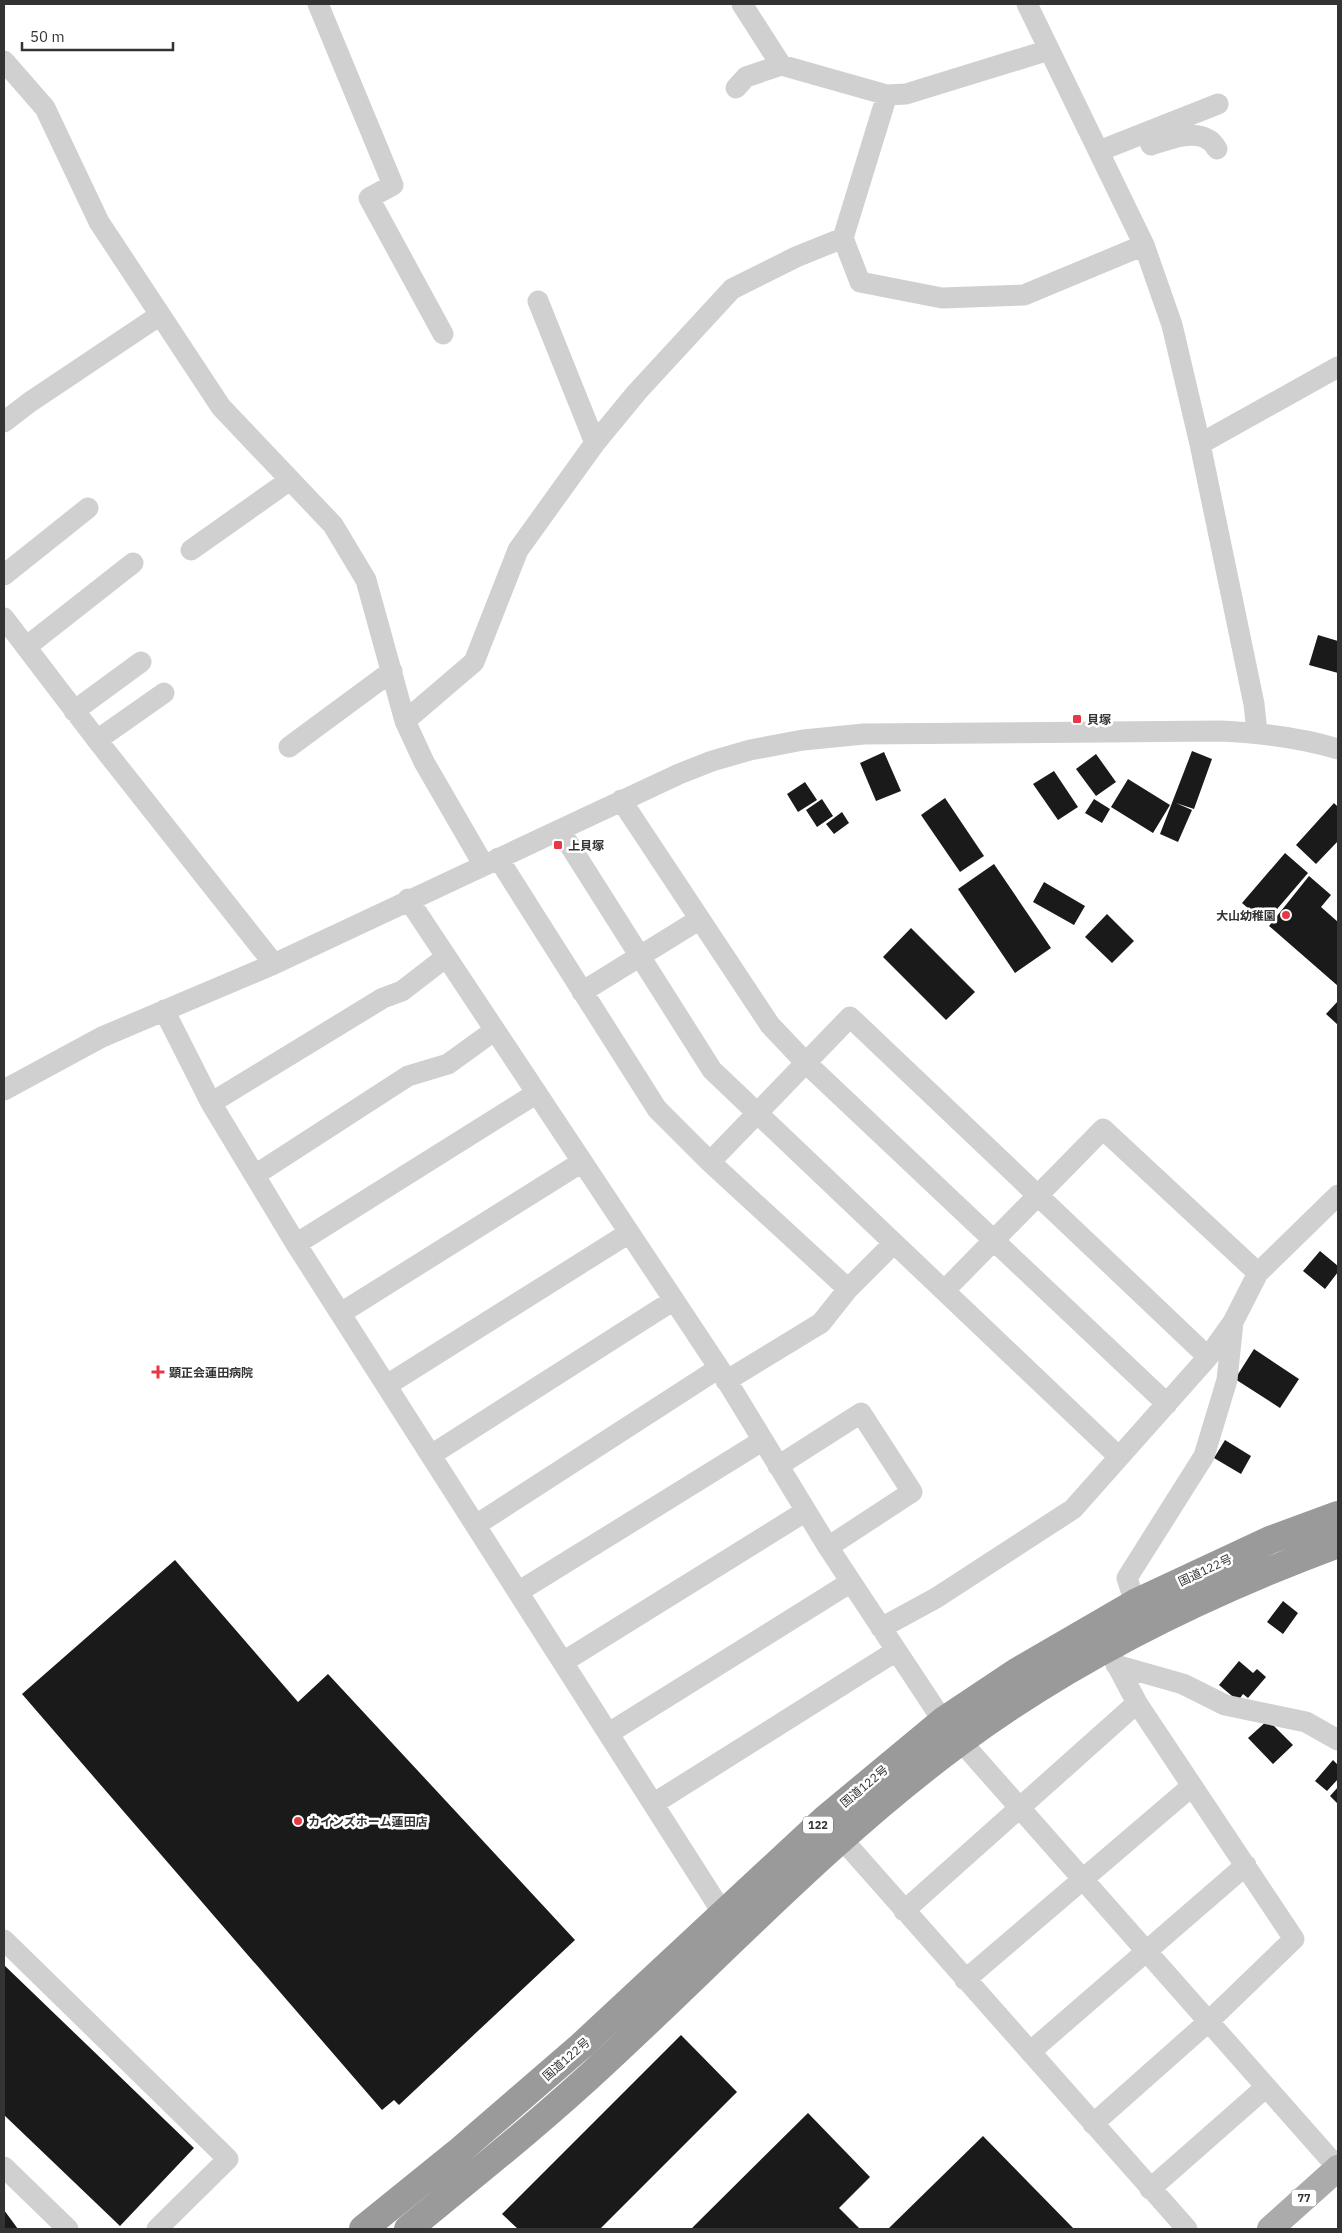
<svg xmlns="http://www.w3.org/2000/svg" width="1342" height="2233" font-family="'IBM Plex Sans','Noto Sans JP',sans-serif">
	<rect width="100%" height="100%" fill="#fff"/>
	<path fill="#1a1a1a" d="M1318,635L1338,641V673L1309,665Z
		M1192,751L1212,759L1194,809L1176,803L1192,810L1178,842L1160,834Z
		M884,752L901,791L876,801L860,763Z
		M1096,754L1116,782L1096,796L1076,769Z
		M1054,771L1078,807L1058,820L1033,784Z
		M1128,779L1170,805L1153,833L1111,807Z
		M805,782L817,800L798,812L787,794Z
		M945,798L984,856L960,872L921,815Z
		M822,799L833,816L817,827L806,810Z
		M1094,799L1110,809L1102,823L1085,813Z
		M1334,803L1338,807V841L1316,864L1296,845Z
		M842,812L849,823L834,834L826,824Z
		M1285,853L1308,873L1265,923L1242,903Z
		M994,864L1051,948L1015,973L958,889Z
		M1309,876L1331,895L1321,907L1338,922V986L1269,926Z
		M1044,882L1085,906L1074,925L1033,902Z
		M1107,914L1134,941L1112,963L1085,937Z
		M911,928L975,992L946,1020L883,957Z
		M1338,1001V1025L1326,1014Z
		M1320,1251L1338,1266V1272L1325,1289L1303,1271Z
		M1254,1349L1299,1379L1280,1408L1235,1379Z
		M1225,1440L1251,1456L1241,1474L1214,1458Z
		M175,1560L298,1702L328,1674L575,1940L399,2105L394,2100L382,2110L22,1694Z
		M1283,1601L1298,1613L1283,1634L1267,1622Z
		M1239,1661L1253,1673L1257,1669L1266,1677L1248,1698L1243,1694L1238,1701L1219,1685Z
		M1268,1720L1293,1745L1273,1764L1248,1738Z
		M1333,1760L1338,1765V1779L1327,1791L1315,1781Z
		M1338,1787V1804L1330,1796Z
		M4,1965L194,2148L120,2226L4,2115Z
		M681,2035L737,2092L600,2229H518L502,2214Z
		M808,2113L870,2177L839,2208L860,2229H691Z
		M983,2136L1074,2229H888Z
		M4,2210L18,2229H4Z"/>
	<g fill="none" stroke-linecap="round" stroke-linejoin="round">
		<path stroke="#d0d0d0" stroke-width="21" d="M318,4L393,185L369,198L443,334
			M742,4L781,65L887,95
			M1027,4L1144,245L1172,325L1200,444L1254,704L1257,732
			M4,61L45,108L99,222L221,407L333,525L366,580L405,721L424,762L483,864
			M736,88L746,77L781,65
			M1146,133L1151,145C1167,140 1193,129 1209,140C1212,141 1215,146 1217,149
			M1099,151L1218,104
			M843,238L860,282L942,298L1024,295L1144,245
			M538,301L595,443
			M4,422L30,402L160,315
			M1200,444L1338,367
			M191,550L290,480
			M4,575L88,508
			M4,618L97,740L274,964
			M26,647L133,563
			M74,711L141,662
			M405,721L474,662L518,550L595,443L637,392L732,289L796,257L843,238L887,95L906,94L1049,50
			M97,740L164,693
			M289,747L392,671
			M621,800L770,1025L806,1063L1167,1404
			M560,830L712,1070L1119,1457
			M498,858L657,1109L710,1162L848,1289
			M408,899L719,1368L828,1547L943,1721L1338,2168
			M582,992L700,919
			M164,1010L211,1103L296,1244L724,1915
			M4,1090L102,1037L274,964L679,774L712,761L750,750L803,740L864,734L1221,731C1261,733 1299,737 1338,749
			M211,1103L383,998L402,991L446,957
			M710,1162L850,1017L1208,1357
			M255,1175L408,1076L448,1064L495,1030
			M296,1244L537,1093
			M945,1290L1103,1129L1258,1273
			M341,1313L582,1162
			M726,1381L821,1323L848,1289L894,1243
			M387,1385L629,1233
			M431,1455L674,1300
			M778,1466L861,1413L912,1492L828,1547
			M476,1525L719,1368
			M518,1592L762,1441
			M1135,1603L1127,1578L1204,1456L1227,1380L1233,1322
			M881,1628L936,1598L1073,1509L1208,1357L1233,1322L1258,1273L1338,1195
			M563,1662L806,1511
			M1116,1665L1183,1684L1225,1705L1306,1722L1338,1740
			M609,1733L851,1582
			M653,1804L896,1651
			M842,1839L1187,2229
			M904,1911L1137,1703
			M4,1940L228,2159L157,2229
			M965,1980L1192,1786
			M1030,2052L1246,1865
			M1093,2124L1208,2022L1294,1939L1137,1703L1108,1648
			M4,2167L68,2229
			M1150,2189L1266,2087"/>
		<path stroke="#ababab" stroke-width="26" d="M1270,2229L1338,2168"/>
		<path stroke="#9a9a9a" stroke-width="28" d="M363,2229L457,2153L582,2045L825,1819L943,1721L1018,1671L1135,1603L1270,1540L1338,1515
			M408,2229C474,2175 542,2121 605,2062C722,1954 832,1836 961,1741C1075,1657 1206,1593 1338,1544"/>
	</g>
	<g fill="#e63946" stroke="#fff" stroke-width="2">
		<rect x="1072" y="714" width="10" height="10" rx="2.5"/>
		<rect x="553" y="840" width="10" height="10" rx="2.5"/>
		<circle cx="1286" cy="915" r="5"/>
		<path d="M155.5 1364.5h5v5h5v5h-5v5h-5v-5h-5v-5h5z"/>
		<circle cx="298" cy="1821" r="5"/>
	</g>
	<g text-anchor="middle" dominant-baseline="central" stroke-width="5" stroke-linejoin="round" paint-order="stroke">
		<g fill="#fff" stroke="#707070" stroke-width="1">
			<rect x="803" y="1816.5" width="30" height="17" rx="4"/>
			<rect x="1291.5" y="2189.5" width="25" height="17" rx="4"/>
		</g>
		<g font-size="11" font-weight="bold" fill="#333">
			<text x="818" y="1825">122</text>
			<text x="1304" y="2198">77</text>
		</g>
		<g font-size="12" font-weight="bold" fill="#333" stroke="#fff" text-anchor="start">
			<text x="1087" y="719">貝塚</text>
			<text x="568" y="845">上貝塚</text>
			<text x="1276" y="915" text-anchor="end">大山幼稚園</text>
			<text x="169" y="1372">顕正会蓮田病院</text>
			<text x="308" y="1821">カインズホーム蓮田店</text>
		</g>
		<g font-size="12" fill="#333" stroke="#fff">
			<text transform="translate(1205 1570) rotate(-25)">国道122号</text>
			<text transform="translate(864 1786) rotate(-40)">国道122号</text>
			<text transform="translate(566 2059) rotate(-41)">国道122号</text>
		</g>
	</g>
	<rect width="1342" height="2233" fill="none" stroke="#333333" stroke-width="10"/>
	<path d="M22 42v8h151v-8" fill="none" stroke="#333333" stroke-width="2.5"/>
	<text x="30" y="42" font-size="15" fill="#333333" stroke="#ffffff" stroke-width="4" paint-order="stroke">50 m</text>
</svg>
